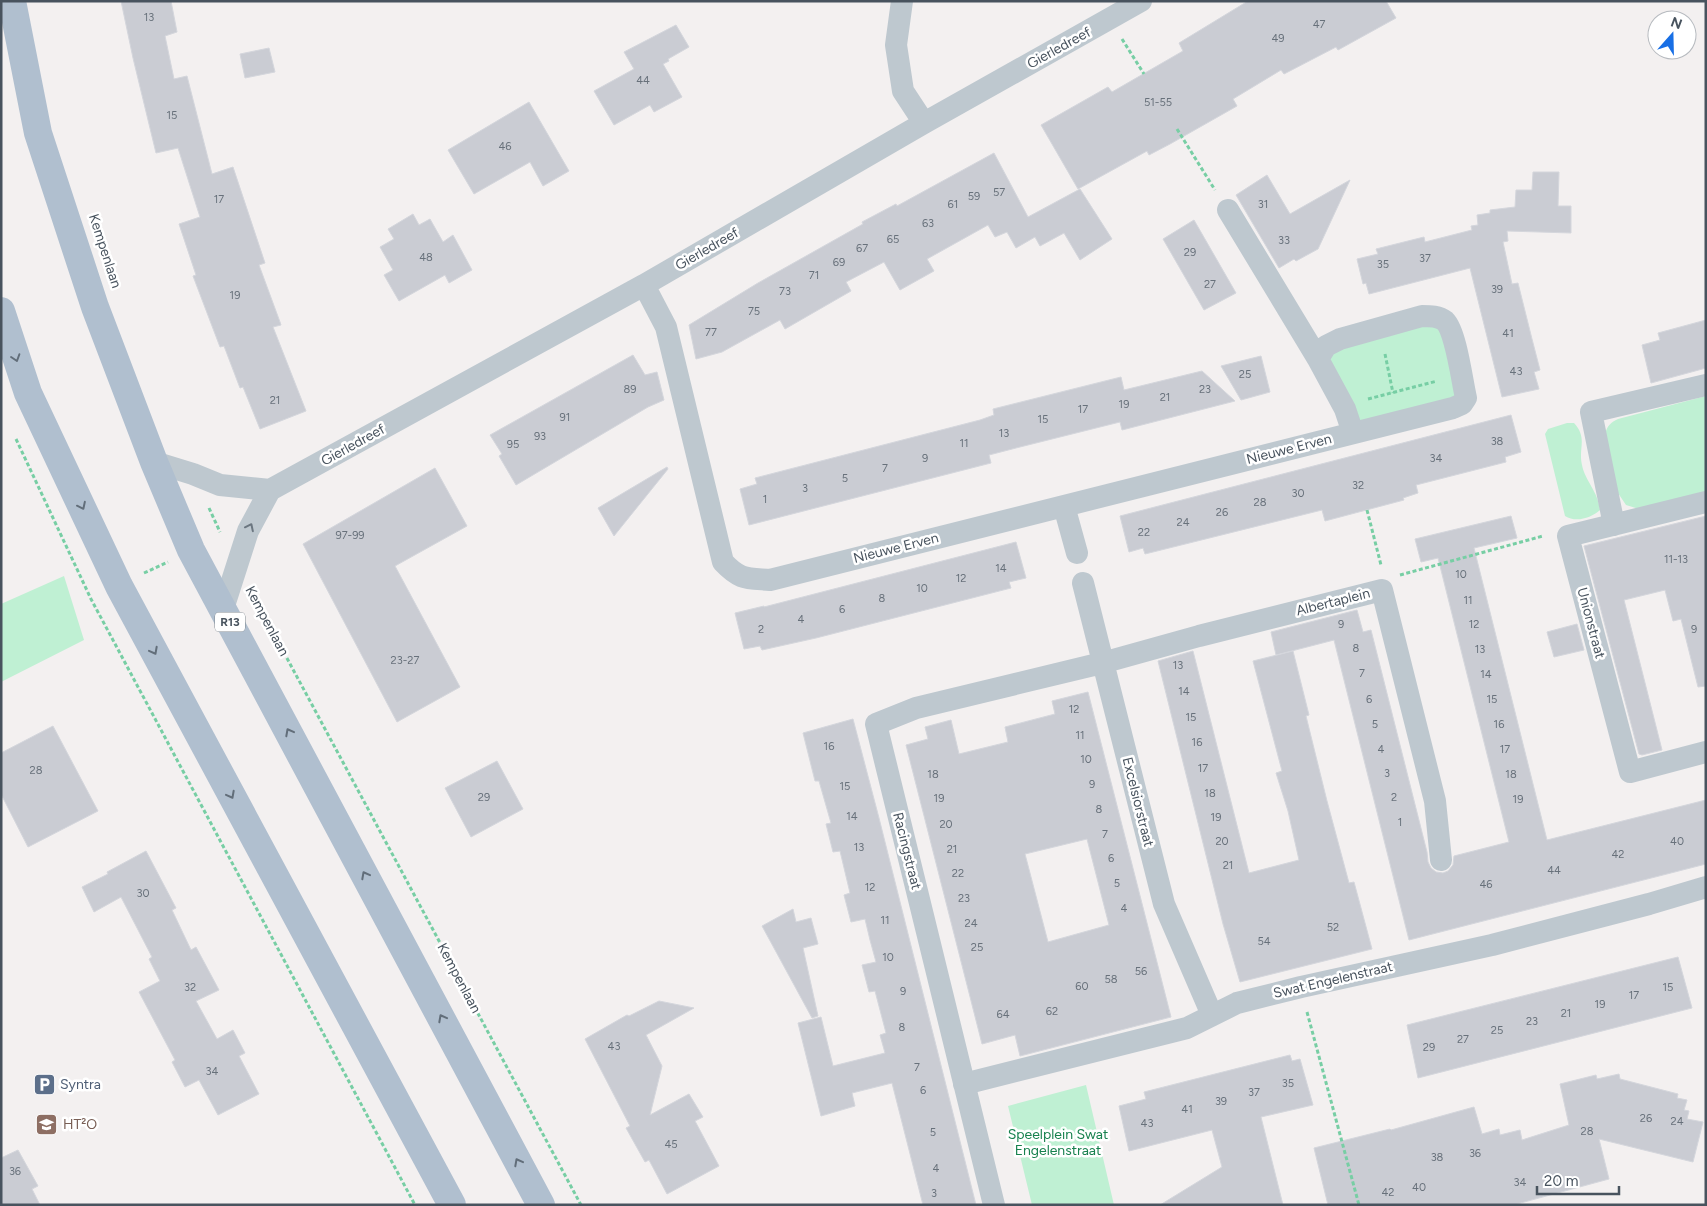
<svg xmlns="http://www.w3.org/2000/svg" width="1707" height="1206" font-family="Figtree,sans-serif">
	<rect width="100%" height="100%" fill="#f3f0f0"/>
	<path fill="#bff0d3" d="M1434,316L1466,398L1353,433L1326,346Z
		M1706,396V492L1639,509L1626,505L1618,493L1605,434C1607,426 1611,422 1618,419Z
		M1567,423H1574C1588,438 1578,448 1582,465C1585,481 1598,491 1600,510C1591,518 1576,523 1565,516L1545,434L1548,429Z
		M64,576L84,640L1,682V604Z
		M1086,1085L1114,1205H1032L1008,1106Z"/>
	<path fill="#caccd3" stroke="#d4d6dc" fill-rule="evenodd" d="M121,1H171L177,32L165,36L174,79L187,76L212,174L233,167L265,263L259,265L280,322L281,325L273,327L306,411L260,429L243,387L240,388L224,346L220,347L193,276L196,275L179,224L200,217L178,148L156,153L133,58Z
		M1248,1H1386L1396,18L1338,50L1336,47L1284,74L1281,70L1233,99L1237,106L1170,144L1149,155L1147,151L1078,189L1041,125L1108,87L1112,92L1183,51L1179,43Z
		M676,25L689,47L668,59L669,61L663,64L682,97L654,112L650,105L614,125L594,91L634,69L624,52Z
		M269,48L275,72L245,78L240,54Z
		M529,102L569,171L543,186L530,162L474,194L448,150Z
		M994,153L1028,217L1080,189L1112,239L1080,260L1064,233L1040,246L1035,237L1016,248L1007,232L995,237L988,225L927,259L934,271L900,290L884,262L846,282L851,291L785,329L780,320L722,352L696,359L689,325L758,283L863,224L862,222L896,204L897,206Z
		M1533,172H1559L1558,206H1571V233L1507,231L1508,241L1503,242L1512,284L1518,283L1532,339L1540,370L1534,372L1539,389L1502,397L1470,268L1369,294L1366,283L1363,284L1357,259L1378,254L1376,249L1424,237L1425,242L1472,230L1471,226L1478,225L1477,215L1490,213V210L1515,207L1516,190H1532Z
		M1267,175L1290,214L1350,180L1318,249L1296,261L1294,259L1279,268L1236,195Z
		M413,214L419,225L430,219L443,242L453,235L472,270L449,283L445,275L399,301L384,275L393,270L380,247L394,239L388,229Z
		M1194,220L1236,293L1204,310L1163,239Z
		M1706,320V368L1651,383L1642,345L1660,340L1658,333Z
		M633,355L645,375L657,372L664,400L648,407L516,485L499,456L502,454L490,435Z
		M1261,356L1270,392L1241,400L1221,366Z
		M1202,371L1235,401L1122,430L1120,422L1016,448L989,455L991,463L749,525L740,489L757,484L755,478L980,420L994,415L993,409L1121,377L1124,390Z
		M1511,415L1521,452L1505,457L1506,462L1416,485L1418,493L1403,498L1404,500L1325,521L1322,510L1145,554L1143,548L1129,552L1120,516Z
		M667,467L668,469L614,536L598,508Z
		M435,468L467,526L395,566L460,687L397,722L303,544Z
		M1511,516L1517,538L1474,548L1547,840L1706,800V864L1409,940L1334,640L1276,655L1271,632L1357,610L1363,632L1371,630L1427,852L1428,862L1431,868L1436,872L1443,873L1448,871L1453,865L1454,856L1509,842L1438,558L1421,562L1415,539Z
		M1706,516V686L1698,687L1681,619L1673,621L1665,590L1624,600L1662,750L1642,755L1639,754L1584,546Z
		M1016,542L1026,578L1009,582L1011,588L816,638L762,650L760,646L744,649L735,613L764,606V607Z
		M1577,624L1584,650L1554,657L1547,632Z
		M1193,651L1249,873L1299,860L1288,811L1276,773L1282,771L1253,661L1293,651L1309,715L1306,716L1327,801L1349,883L1354,882L1372,949L1240,982L1223,924L1158,661Z
		M1088,692L1171,1017L1020,1056L1015,1035L982,1044L906,745L928,739L925,727L951,720L959,754L1008,742L1005,727L1055,714L1052,701ZM1087,839L1109,925L1048,942L1025,854Z
		M853,719L879,818L976,1205H923L892,1083L852,1093L855,1106L821,1116L798,1023L821,1017L833,1066L885,1053L880,1035L886,1033L875,991L869,992L862,965L876,962L870,940L865,919L851,922L844,895L850,893L840,851L833,852L826,824L831,823L819,781H815L803,733Z
		M53,726L98,811L28,847L1,794V753Z
		M497,761L523,809L471,837L445,788Z
		M146,851L176,908L172,910L191,950L196,947L219,990L196,1001L217,1039L233,1030L245,1053L239,1056L259,1094L218,1115L199,1080L185,1087L172,1062L175,1060L139,992L160,981L149,959L152,957L121,897L94,912L82,887L108,874L107,872Z
		M793,909L796,922L811,918L818,944L803,948L818,1016L812,1018L762,926Z
		M1678,957L1692,1008L1418,1078L1407,1025Z
		M659,1001L694,1008L646,1035L662,1066L650,1115L689,1094L703,1117L695,1121L719,1166L667,1194L649,1160L645,1162L626,1128L630,1126L585,1039L627,1015L629,1016Z
		M1290,1055L1292,1061L1300,1059L1313,1105L1261,1117L1283,1205H1160L1222,1167L1212,1130L1129,1151L1119,1106L1146,1099L1144,1092Z
		M1619,1074L1620,1079L1678,1094L1677,1098L1687,1100L1684,1110L1689,1111L1687,1119L1703,1122L1693,1162L1599,1139L1609,1179L1517,1204L1328,1205L1314,1148L1390,1129L1391,1130L1474,1107L1482,1134L1499,1129L1500,1135L1520,1130L1522,1140L1569,1125L1560,1084L1596,1075L1597,1079Z
		M18,1150L38,1186L32,1189L40,1205H1V1158Z"/>
	<g fill="none" stroke-linecap="round" stroke-linejoin="round">
		<path stroke="#77cea4" stroke-width="3" stroke-dasharray="4 2.5" stroke-linecap="butt" d="M1122,39L1144,74
			M1177,129L1215,190
			M1385,354L1393,393
			M1368,399L1437,381
			M16,439L91,599L415,1205
			M209,508L220,532
			M1367,510L1381,565
			M144,573L168,562
			M1400,575L1543,536
			M253,595L581,1205
			M1307,1012L1359,1205"/>
		<path stroke="#bec8cf" stroke-width="22" d="M902,1L896,45L903,91L924,123
			M1228,210L1318,359
			M644,285L666,327L723,562C740,580 746,578 770,580L1453,408L1462,404L1466,398C1462,381 1456,332 1445,321C1439,316 1430,316 1422,316L1340,339L1326,346L1318,359L1345,409L1353,433
			M154,462L193,474L220,485L270,490
			M1706,502L1568,536L1630,772L1706,752
			M1064,506L1077,553
			M1614,525L1591,412L1706,385
			M1083,583L1164,904L1212,1015
			M223,609L248,531L270,490L644,285L924,123L1141,1
			M964,1084L1187,1028L1237,1003L1301,987L1492,945L1649,904L1706,887
			M994,1205L876,724L916,708L1102,663L1199,636L1382,590L1435,801L1441,860"/>
		<path stroke="#b0bfcf" stroke-width="28" d="M12,1L38,133L95,307L154,462L191,550L541,1205
			M1,311L28,393L119,586L452,1205"/>
	</g>
	<defs><path id="oneway-chevron" d="M-2-3.5L2.5 0L-2 3.5" fill="none" stroke-width="1.6" stroke-linecap="round" stroke-linejoin="round" transform="scale(1.25)"/></defs>
	<g stroke="#626e7a">
		<use href="#oneway-chevron" transform="translate(16 358) rotate(72)"/>
		<use href="#oneway-chevron" transform="translate(82 506) rotate(64)"/>
		<use href="#oneway-chevron" transform="translate(154 651) rotate(62)"/>
		<use href="#oneway-chevron" transform="translate(289 732) rotate(-118)"/>
		<use href="#oneway-chevron" transform="translate(231 795) rotate(62)"/>
		<use href="#oneway-chevron" transform="translate(365 875) rotate(-118)"/>
		<use href="#oneway-chevron" transform="translate(442 1018) rotate(-118)"/>
		<use href="#oneway-chevron" transform="translate(518 1162) rotate(-118)"/>
	</g>
	<use stroke="#6b7680" href="#oneway-chevron" transform="translate(250 527) rotate(-64)"/>
	<defs>
		<symbol id="parking-square" viewBox="-11 -11 22 22"><rect x="-9" y="-9" width="18" height="18" rx="4" fill="#5c6f8a" stroke="#fff"/><path d="M-3.5-5.5H1a3.5 3.5 0 0 1 0 7H-1V5.5H-3.5ZM-1-3.4V-.6H.8a1.4 1.4 0 0 0 0-2.8Z" fill="#fff"/></symbol>
		<symbol id="school-square" viewBox="-11 -11 22 22"><rect x="-9" y="-9" width="18" height="18" rx="4" fill="#8d6e63" stroke="#fff"/><path d="M0-5L7-2L0 1L-7-2ZM-4 1L0 2.5L4 1V4Q0 6-4 4Z" fill="#fff"/></symbol>
	</defs>
	<g fill-rule="evenodd">
		<use href="#parking-square" x="32" y="1072" width="25" height="25"/>
		<use href="#school-square" x="34" y="1112" width="25" height="25"/>
	</g>
	<g text-anchor="middle" dominant-baseline="central" stroke-width="5" stroke-linejoin="round" paint-order="stroke">
		<g font-size="11" fill="#68717b">
			<text x="149" y="17">13</text>
			<text x="1319" y="24">47</text>
			<text x="1278" y="38">49</text>
			<text x="643" y="80">44</text>
			<text x="1158" y="102">51-55</text>
			<text x="172" y="115">15</text>
			<text x="505" y="146">46</text>
			<text x="999" y="192">57</text>
			<text x="974" y="196">59</text>
			<text x="219" y="199">17</text>
			<text x="953" y="204">61</text>
			<text x="1263" y="204">31</text>
			<text x="928" y="223">63</text>
			<text x="893" y="239">65</text>
			<text x="1284" y="240">33</text>
			<text x="862" y="248">67</text>
			<text x="1190" y="252">29</text>
			<text x="426" y="257">48</text>
			<text x="1425" y="258">37</text>
			<text x="839" y="262">69</text>
			<text x="1383" y="264">35</text>
			<text x="814" y="275">71</text>
			<text x="1210" y="284">27</text>
			<text x="1497" y="289">39</text>
			<text x="785" y="291">73</text>
			<text x="235" y="295">19</text>
			<text x="754" y="311">75</text>
			<text x="711" y="332">77</text>
			<text x="1508" y="333">41</text>
			<text x="1516" y="371">43</text>
			<text x="1245" y="374">25</text>
			<text x="630" y="389">89</text>
			<text x="1205" y="389">23</text>
			<text x="1165" y="397">21</text>
			<text x="275" y="400">21</text>
			<text x="1124" y="404">19</text>
			<text x="1083" y="409">17</text>
			<text x="565" y="417">91</text>
			<text x="1043" y="419">15</text>
			<text x="1004" y="433">13</text>
			<text x="540" y="436">93</text>
			<text x="1497" y="441">38</text>
			<text x="964" y="443">11</text>
			<text x="513" y="444">95</text>
			<text x="925" y="458">9</text>
			<text x="1436" y="458">34</text>
			<text x="885" y="468">7</text>
			<text x="845" y="478">5</text>
			<text x="1358" y="485">32</text>
			<text x="805" y="488">3</text>
			<text x="1298" y="493">30</text>
			<text x="765" y="499">1</text>
			<text x="1260" y="502">28</text>
			<text x="1222" y="512">26</text>
			<text x="1183" y="522">24</text>
			<text x="1144" y="532">22</text>
			<text x="350" y="535">97-99</text>
			<text x="1676" y="559">11-13</text>
			<text x="1001" y="568">14</text>
			<text x="1461" y="574">10</text>
			<text x="961" y="578">12</text>
			<text x="922" y="588">10</text>
			<text x="882" y="598">8</text>
			<text x="1468" y="600">11</text>
			<text x="842" y="609">6</text>
			<text x="801" y="619">4</text>
			<text x="1341" y="624">9</text>
			<text x="1474" y="624">12</text>
			<text x="761" y="629">2</text>
			<text x="1694" y="629">9</text>
			<text x="1356" y="648">8</text>
			<text x="1480" y="649">13</text>
			<text x="405" y="660">23-27</text>
			<text x="1178" y="665">13</text>
			<text x="1362" y="673">7</text>
			<text x="1486" y="674">14</text>
			<text x="1184" y="691">14</text>
			<text x="1369" y="699">6</text>
			<text x="1492" y="699">15</text>
			<text x="1074" y="709">12</text>
			<text x="1191" y="717">15</text>
			<text x="1375" y="724">5</text>
			<text x="1499" y="724">16</text>
			<text x="1080" y="735">11</text>
			<text x="1197" y="742">16</text>
			<text x="829" y="746">16</text>
			<text x="1381" y="749">4</text>
			<text x="1505" y="749">17</text>
			<text x="1086" y="759">10</text>
			<text x="1203" y="768">17</text>
			<text x="36" y="770">28</text>
			<text x="1387" y="773">3</text>
			<text x="933" y="774">18</text>
			<text x="1511" y="774">18</text>
			<text x="1092" y="784">9</text>
			<text x="845" y="786">15</text>
			<text x="1210" y="793">18</text>
			<text x="484" y="797">29</text>
			<text x="1394" y="797">2</text>
			<text x="939" y="798">19</text>
			<text x="1518" y="799">19</text>
			<text x="1099" y="809">8</text>
			<text x="852" y="816">14</text>
			<text x="1216" y="817">19</text>
			<text x="1400" y="822">1</text>
			<text x="946" y="824">20</text>
			<text x="1105" y="834">7</text>
			<text x="1222" y="841">20</text>
			<text x="1677" y="841">40</text>
			<text x="859" y="847">13</text>
			<text x="952" y="849">21</text>
			<text x="1618" y="854">42</text>
			<text x="1111" y="858">6</text>
			<text x="1228" y="865">21</text>
			<text x="1554" y="870">44</text>
			<text x="958" y="873">22</text>
			<text x="1117" y="883">5</text>
			<text x="1486" y="884">46</text>
			<text x="870" y="887">12</text>
			<text x="143" y="893">30</text>
			<text x="964" y="898">23</text>
			<text x="1124" y="908">4</text>
			<text x="885" y="920">11</text>
			<text x="971" y="923">24</text>
			<text x="1333" y="927">52</text>
			<text x="1264" y="941">54</text>
			<text x="977" y="947">25</text>
			<text x="888" y="957">10</text>
			<text x="1141" y="971">56</text>
			<text x="1111" y="979">58</text>
			<text x="1082" y="986">60</text>
			<text x="190" y="987">32</text>
			<text x="1668" y="987">15</text>
			<text x="903" y="991">9</text>
			<text x="1634" y="995">17</text>
			<text x="1600" y="1004">19</text>
			<text x="1052" y="1011">62</text>
			<text x="1566" y="1013">21</text>
			<text x="1003" y="1014">64</text>
			<text x="1532" y="1021">23</text>
			<text x="902" y="1027">8</text>
			<text x="1497" y="1030">25</text>
			<text x="1463" y="1039">27</text>
			<text x="614" y="1046">43</text>
			<text x="1429" y="1047">29</text>
			<text x="917" y="1067">7</text>
			<text x="212" y="1071">34</text>
			<text x="1288" y="1083">35</text>
			<text x="923" y="1090">6</text>
			<text x="1254" y="1092">37</text>
			<text x="1221" y="1101">39</text>
			<text x="1187" y="1109">41</text>
			<text x="1646" y="1118">26</text>
			<text x="1677" y="1121">24</text>
			<text x="1147" y="1123">43</text>
			<text x="1587" y="1131">28</text>
			<text x="933" y="1132">5</text>
			<text x="671" y="1144">45</text>
			<text x="1475" y="1153">36</text>
			<text x="1437" y="1157">38</text>
			<text x="936" y="1168">4</text>
			<text x="15" y="1171">36</text>
			<text x="1520" y="1182">34</text>
			<text x="1419" y="1187">40</text>
			<text x="1388" y="1192">42</text>
			<text x="934" y="1193">3</text>
		</g>
		<rect fill="#fff" stroke="#7f878e" stroke-width="1" x="215" y="612.5" width="30" height="19" rx="4"/>
		<g font-size="12" font-weight="bold" fill="#48535e">
			<text x="230" y="622">R13</text>
		</g>
		<g font-size="14" fill="#48535e" stroke="#fff">
			<text transform="translate(1059 48) rotate(-29)">Gierledreef</text>
			<text transform="translate(707 249) rotate(-30)">Gierledreef</text>
			<text transform="translate(105 251) rotate(72)">Kempenlaan</text>
			<text transform="translate(353 445) rotate(-29)">Gierledreef</text>
			<text transform="translate(1289 449) rotate(-14)">Nieuwe Erven</text>
			<text transform="translate(896 548) rotate(-14)">Nieuwe Erven</text>
			<text transform="translate(1333 602) rotate(-14)">Albertaplein</text>
			<text transform="translate(267 621) rotate(62)">Kempenlaan</text>
			<text transform="translate(1591 623) rotate(75)">Unionstraat</text>
			<text transform="translate(1138 802) rotate(76)">Excelsiorstraat</text>
			<text transform="translate(907 851) rotate(76)">Racingstraat</text>
			<text transform="translate(459 978) rotate(62)">Kempenlaan</text>
			<text transform="translate(1333 980) rotate(-13)">Swat Engelenstraat</text>
		</g>
		<g font-size="14" fill="#4e5e75" stroke="#fff" text-anchor="start">
			<text x="60" y="1084">Syntra</text>
		</g>
		<g font-size="14" fill="#785e54" stroke="#fff" text-anchor="start">
			<text x="63" y="1124">HT²O</text>
		</g>
		<g font-size="14" fill="#17814e" stroke="#fff">
			<text x="1058" y="1134">Speelplein Swat<tspan x="1058" dy="16">Engelenstraat</tspan></text>
		</g>
	</g>
	<rect width="1707" height="1206" fill="none" stroke="#48535e" stroke-width="5"/>
	<g transform="translate(1672 35) rotate(20)"><circle r="24" fill="#ffffff" stroke="#b6babf"/>
	<path d="M0-4L9 19L0 12L-9 19Z" fill="#186fe5"/>
	<text y="-8" font-size="14" font-weight="bold" text-anchor="middle" fill="#48535e">N</text>
	</g>
	<path d="M1537 1186v8h82v-8" fill="none" stroke="#48535e" stroke-width="2.5"/>
	<text x="1544" y="1186" font-size="15" fill="#48535e" stroke="#ffffff" stroke-width="4" paint-order="stroke">20 m</text>
</svg>
